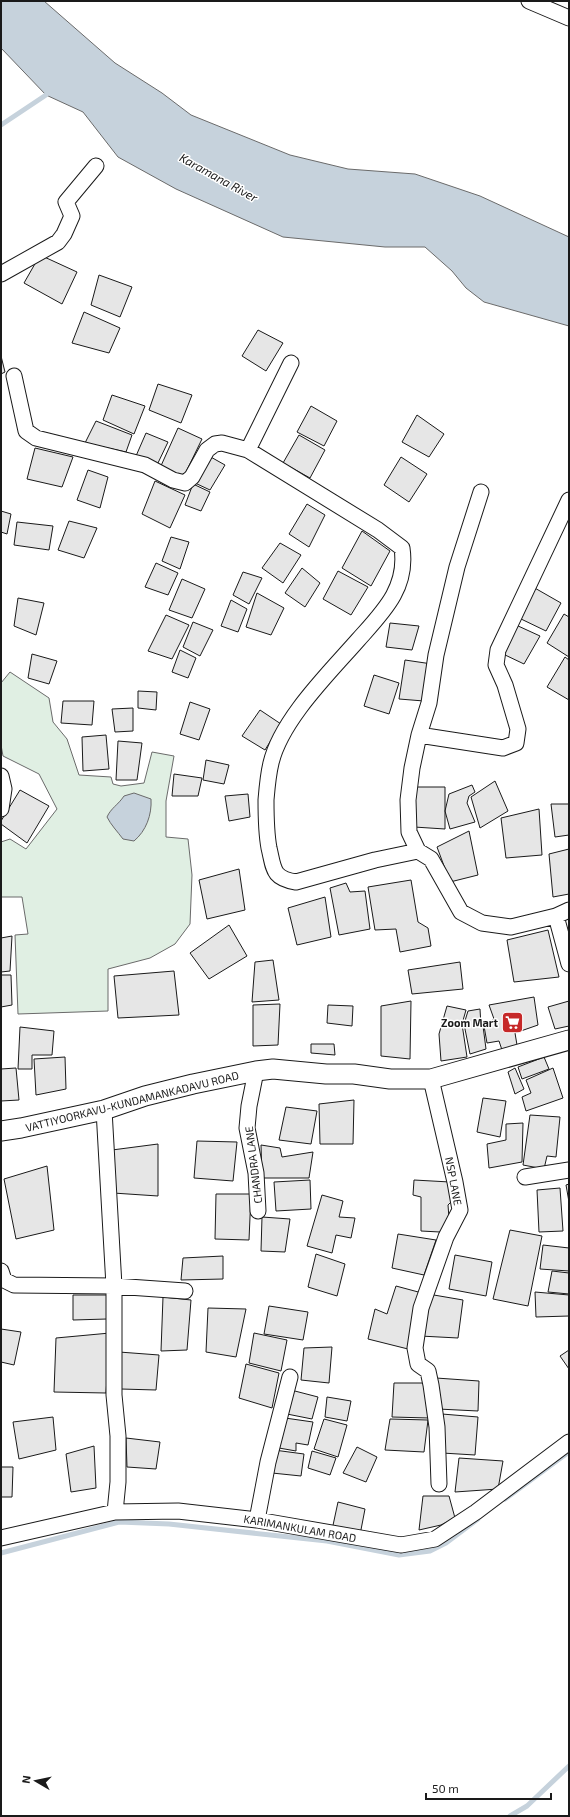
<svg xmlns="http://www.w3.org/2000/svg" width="570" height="1817" font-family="'Exo 2',sans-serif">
	<rect width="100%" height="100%" fill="#fff"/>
	<path fill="#e0efe3" stroke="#6a6a6a" d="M10,672L49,698L53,722L67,739L79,775L111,777L113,784L121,786L144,783L152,752L174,756L166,801V837L188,839L192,875L190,924L175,944L150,958L108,969V1011L18,1014L15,935L28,934L22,897H1V842L10,839L26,849L57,809L39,774L3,756L1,745V683Z"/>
	<path fill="#c6d2dc" stroke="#6a6a6a" d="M1,1H44L115,63L162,93L191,115L290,155L348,169L415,174L480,196L569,237V326L484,302L466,288L452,271L425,247H385L283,237L176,189L118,157L83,112L46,95L1,48Z
		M134,793L151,799C152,815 146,831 134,841L123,839C117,831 111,825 107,817C111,808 118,805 124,796Z"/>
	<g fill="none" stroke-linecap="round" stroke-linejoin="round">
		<path stroke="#c6d2dc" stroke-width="5" d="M1,125L46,95
			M505,1499L569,1452
			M1,1553L119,1522L169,1524L327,1541L399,1555L430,1551L446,1543L478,1519
			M510,1816L527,1806L569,1766"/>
	</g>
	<path fill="#e6e6e6" stroke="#1a1a1a" d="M40,255L77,272L62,304L24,283Z
		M99,275L132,287L120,317L91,305Z
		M84,312L120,328L109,353L72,343Z
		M258,330L283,343L266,371L242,356Z
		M1,356L5,372L1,374Z
		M158,384L192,395L181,423L149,410Z
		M112,395L145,406L134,434L103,420Z
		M311,406L337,421L324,446L297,432Z
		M417,415L444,434L429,457L402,442Z
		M96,421L132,435L126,452L85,443Z
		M178,428L202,439L183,478L160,468Z
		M146,433L168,442L157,465L136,456Z
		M299,435L325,450L310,478L283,463Z
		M35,448L73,457L62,487L27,479Z
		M209,456L225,465L210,490L195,483Z
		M401,457L427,474L409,502L384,485Z
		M88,470L108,477L100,508L77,500Z
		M155,481L185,495L170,528L142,514Z
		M193,484L210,492L201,511L185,505Z
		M307,504L325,515L309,547L289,534Z
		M1,511L11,514L7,534L1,532Z
		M69,521L97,528L84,558L58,550Z
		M17,522L53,526L49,550L14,545Z
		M362,531L390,551L371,586L342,568Z
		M171,537L189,542L180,569L162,561Z
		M280,543L301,555L283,583L262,568Z
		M156,563L178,573L168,595L145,587Z
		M302,568L320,583L305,607L285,593Z
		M338,571L368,587L351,615L323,599Z
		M243,572L262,578L249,604L233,595Z
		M182,579L205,589L192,618L169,610Z
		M533,587L561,603L546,631L519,618Z
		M257,593L284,608L271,635L246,627Z
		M18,598L44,603L36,635L14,626Z
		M231,600L247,609L238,632L221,626Z
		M564,614L569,617V657L547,643Z
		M166,615L189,625L172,659L148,651Z
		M193,622L213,630L200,656L183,647Z
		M390,623L419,626L412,650L386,647Z
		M516,625L540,636L524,664L503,654Z
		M180,650L196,658L188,678L172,672Z
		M32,654L57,661L49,684L28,678Z
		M565,657L569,660V700L547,687Z
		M405,660L432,664L424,701L399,699Z
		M374,675L399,683L389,714L364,706Z
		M138,691L157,692L156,710L138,708Z
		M63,701H94L92,725L61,723Z
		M190,702L210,709L199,740L180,734Z
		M133,708V731L115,732L112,709Z
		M260,710L281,724L265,750L242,736Z
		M106,735L109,769L83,771L82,737Z
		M118,741L142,743L137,780H116Z
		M206,760L229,765L224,784L203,780Z
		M174,774L202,778L198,796H172Z
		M495,781L508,811L480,828L471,797Z
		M472,785L475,792L469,796L467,803L475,822L450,829L445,811L449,794Z
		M416,787H445V829L414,827Z
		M20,790L49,806L27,843L1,824V821Z
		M248,794L250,817L229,821L225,796Z
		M551,804H569V835L555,837Z
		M539,809L542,855L506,858L501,818Z
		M469,831L478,875L450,882L437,847Z
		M569,849V894L553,897L549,854Z
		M239,869L245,910L207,919L199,880Z
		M411,880L418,922L428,928L431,946L400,952L396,929L375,930L368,887Z
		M346,883L350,892L365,891L370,929L339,935L330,888Z
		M325,897L331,937L297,945L288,908Z
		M229,925L247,956L209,979L190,953Z
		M548,930L559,977L514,982L507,940Z
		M12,936L10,971L1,972V938Z
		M273,960L279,1000L252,1002L255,962Z
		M460,962L463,989L412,994L408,970Z
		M174,971L179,1015L118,1018L114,976Z
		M1,975H11L12,1005L1,1007Z
		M534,997L538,1025L515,1033L517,1045L502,1050L499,1041L487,1043L484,1026L494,1019L489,1005Z
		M411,1001L410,1059L381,1056V1006Z
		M569,1001V1026L555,1029L548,1007Z
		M280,1004L278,1045L253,1046V1005Z
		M328,1005L353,1006L352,1026L327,1023Z
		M447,1006L466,1010L462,1024L467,1057L441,1061L439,1034Z
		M480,1009L481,1026H483L486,1049L470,1054L464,1024L468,1011Z
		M20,1027L54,1031L52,1055H32V1069H18Z
		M311,1044H334L335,1055L311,1053Z
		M65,1057L66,1089L36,1095L34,1059Z
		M544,1057L549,1069L522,1079L518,1067Z
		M16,1068L19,1100L1,1101V1069Z
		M515,1068L524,1089L515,1094L508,1072Z
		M553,1068L563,1098L526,1111L522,1097L531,1093L526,1080Z
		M483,1098L506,1101L500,1137L477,1132Z
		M354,1100L353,1144H320L319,1104Z
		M286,1107L317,1111L311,1144L279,1140Z
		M530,1115L560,1117L556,1157L547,1156L544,1169L523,1165Z
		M523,1123L522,1162L489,1168L487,1144L506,1140V1124Z
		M197,1141L237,1142L233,1181L194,1178Z
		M158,1144V1196L113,1193L112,1150Z
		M261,1145L280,1148L282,1157L313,1152L309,1178H262Z
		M47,1166L54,1230L16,1239L4,1179Z
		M310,1180L311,1209L276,1211L274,1182Z
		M414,1180L450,1182L453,1200L448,1205L449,1218L440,1232L421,1231V1197L413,1195Z
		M569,1184V1202L566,1185Z
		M560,1188L563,1231L539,1232L537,1190Z
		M216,1194H251L249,1240L215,1239Z
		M322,1195L343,1201L339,1217L355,1218L351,1238L336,1235L332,1253L307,1246Z
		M262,1217L290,1219L285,1252L261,1251Z
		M510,1230L542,1236L528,1306L493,1299Z
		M398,1234L436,1240L424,1275L392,1268Z
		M543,1245L569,1248V1271L540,1269Z
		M316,1254L345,1264L337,1296L308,1287Z
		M455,1255L492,1262L486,1296L449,1289Z
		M223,1256V1279L181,1280L183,1258Z
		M552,1271L569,1273V1294L548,1292Z
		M396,1286L422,1293L408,1349L368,1339L375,1309L387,1314Z
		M535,1292L569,1295V1316L536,1317Z
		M428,1294L463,1300L458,1338L420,1336Z
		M73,1295H108L107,1319L73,1320Z
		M163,1297L191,1300L187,1350L161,1351Z
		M269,1306L308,1312L303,1340L264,1334Z
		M208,1308L246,1309L236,1357L206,1352Z
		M1,1329L21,1332L14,1365L1,1362Z
		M110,1333L106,1393L54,1392L56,1338Z
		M254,1333L287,1340L281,1371L249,1363Z
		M332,1347L329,1383L301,1380L304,1348Z
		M569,1350V1369L560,1356Z
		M119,1352L159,1355L156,1390L121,1389Z
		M246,1364L279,1373L272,1408L239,1398Z
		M436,1378L479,1381L478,1411L438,1409Z
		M394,1383H428L429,1418L392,1417Z
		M291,1390L318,1397L312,1419L287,1414Z
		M327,1397L351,1401L347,1421L325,1417Z
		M442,1414L478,1417L475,1455L442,1453Z
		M53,1417L56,1450L19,1459L13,1422Z
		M285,1418L313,1422L308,1445L296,1443V1451L279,1448Z
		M324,1419L347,1425L338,1457L314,1449Z
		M390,1419L428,1420L424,1452L385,1450Z
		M126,1438L160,1442L156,1469L127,1467Z
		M94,1446L96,1488L71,1492L66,1454Z
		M357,1447L377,1457L366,1482L343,1473Z
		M274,1450L304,1454L301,1476L272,1473Z
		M312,1451L336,1458L330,1475L308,1468Z
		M459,1458L503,1461L498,1489L455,1492Z
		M1,1467H13L12,1497H1Z
		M423,1496H449L455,1518L441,1525L419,1530Z
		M338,1502L365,1509L360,1535L332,1530Z"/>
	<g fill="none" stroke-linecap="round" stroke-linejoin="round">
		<defs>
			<path id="minor" d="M529,1L569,18
				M1,274L58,242L64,234L72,216L66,202L96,166
				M14,376L26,431L36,438L145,465L173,480L185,483L192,477L207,450L215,444L222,443L248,450L378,530L402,548C408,588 383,612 358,640C329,673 281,720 271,763C268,775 267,788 266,800C266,816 266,832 269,848C274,869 272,878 296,882L375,860L418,851
				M248,450L291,363
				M419,735L503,748L516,743L518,729L505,685L496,665L498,650L569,500
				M1,776L4,789L1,809
				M418,851L409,832L408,800L412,768L419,735L429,703L436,655L457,567L481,492
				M418,851L431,859L461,912L482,923L511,927L556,916L569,964
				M556,916L569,910
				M256,1071L249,1106L247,1128L256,1173L258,1211
				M431,1079L455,1182L460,1210L446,1237L421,1308L415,1348L418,1364L428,1371L431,1385L437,1427L439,1484
				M104,1110L114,1286V1395L118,1436V1482L115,1512
				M525,1177L569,1170
				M1,1271L4,1280L14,1285L114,1286L185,1291
				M257,1520L268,1462L290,1377
				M1,1538L115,1512L178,1511L257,1520L401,1545L435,1539L476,1512L569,1442"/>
			<path id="tertiary" d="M1,1131L21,1128L104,1110L145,1096L193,1084L256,1071L273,1069L326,1074H354L390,1079H431L569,1040"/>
		</defs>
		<use href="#minor" stroke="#1a1a1a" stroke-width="17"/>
		<use href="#tertiary" stroke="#1a1a1a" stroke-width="21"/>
		<use href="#minor" stroke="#fff" stroke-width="15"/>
		<use href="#tertiary" stroke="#fff" stroke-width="19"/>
	</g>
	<defs>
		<symbol id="supermarket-square" viewBox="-11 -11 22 22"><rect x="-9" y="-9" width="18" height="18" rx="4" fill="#c62828" stroke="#fff"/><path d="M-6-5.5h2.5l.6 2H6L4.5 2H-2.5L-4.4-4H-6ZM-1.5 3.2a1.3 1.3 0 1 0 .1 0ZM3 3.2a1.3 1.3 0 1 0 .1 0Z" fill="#fff"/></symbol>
	</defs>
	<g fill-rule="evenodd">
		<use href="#supermarket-square" x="500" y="1010" width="25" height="25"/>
	</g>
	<g text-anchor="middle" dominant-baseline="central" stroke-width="3" stroke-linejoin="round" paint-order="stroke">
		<g font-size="11" font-weight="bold" fill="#1a1a1a" stroke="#fff" text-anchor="end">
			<text x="498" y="1022">Zoom Mart</text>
		</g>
		<g font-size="11" fill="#1a1a1a" stroke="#fff">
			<text transform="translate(132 1101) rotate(-14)">VATTIYOORKAVU-KUNDAMANKADAVU ROAD</text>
			<text transform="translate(253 1165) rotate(-97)">CHANDRA LANE</text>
			<text transform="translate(454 1181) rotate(79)">NSP LANE</text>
			<text transform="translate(300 1528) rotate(10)">KARIMANKULAM ROAD</text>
		</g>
		<g font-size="12" font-style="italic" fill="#1a1a1a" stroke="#fff">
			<text transform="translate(219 177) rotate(29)">Karamana River</text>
		</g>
	</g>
	<rect width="570" height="1817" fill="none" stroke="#1a1a1a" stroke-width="4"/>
	<g transform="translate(36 1781) rotate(279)" stroke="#ffffff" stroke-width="3" paint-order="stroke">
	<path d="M0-3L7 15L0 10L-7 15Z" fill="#1a1a1a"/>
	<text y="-6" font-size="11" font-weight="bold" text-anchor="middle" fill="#1a1a1a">N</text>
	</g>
	<path d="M426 1793v6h125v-6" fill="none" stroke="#1a1a1a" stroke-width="2"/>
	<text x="432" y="1793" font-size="12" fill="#1a1a1a" stroke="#ffffff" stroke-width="3" paint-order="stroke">50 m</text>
</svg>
